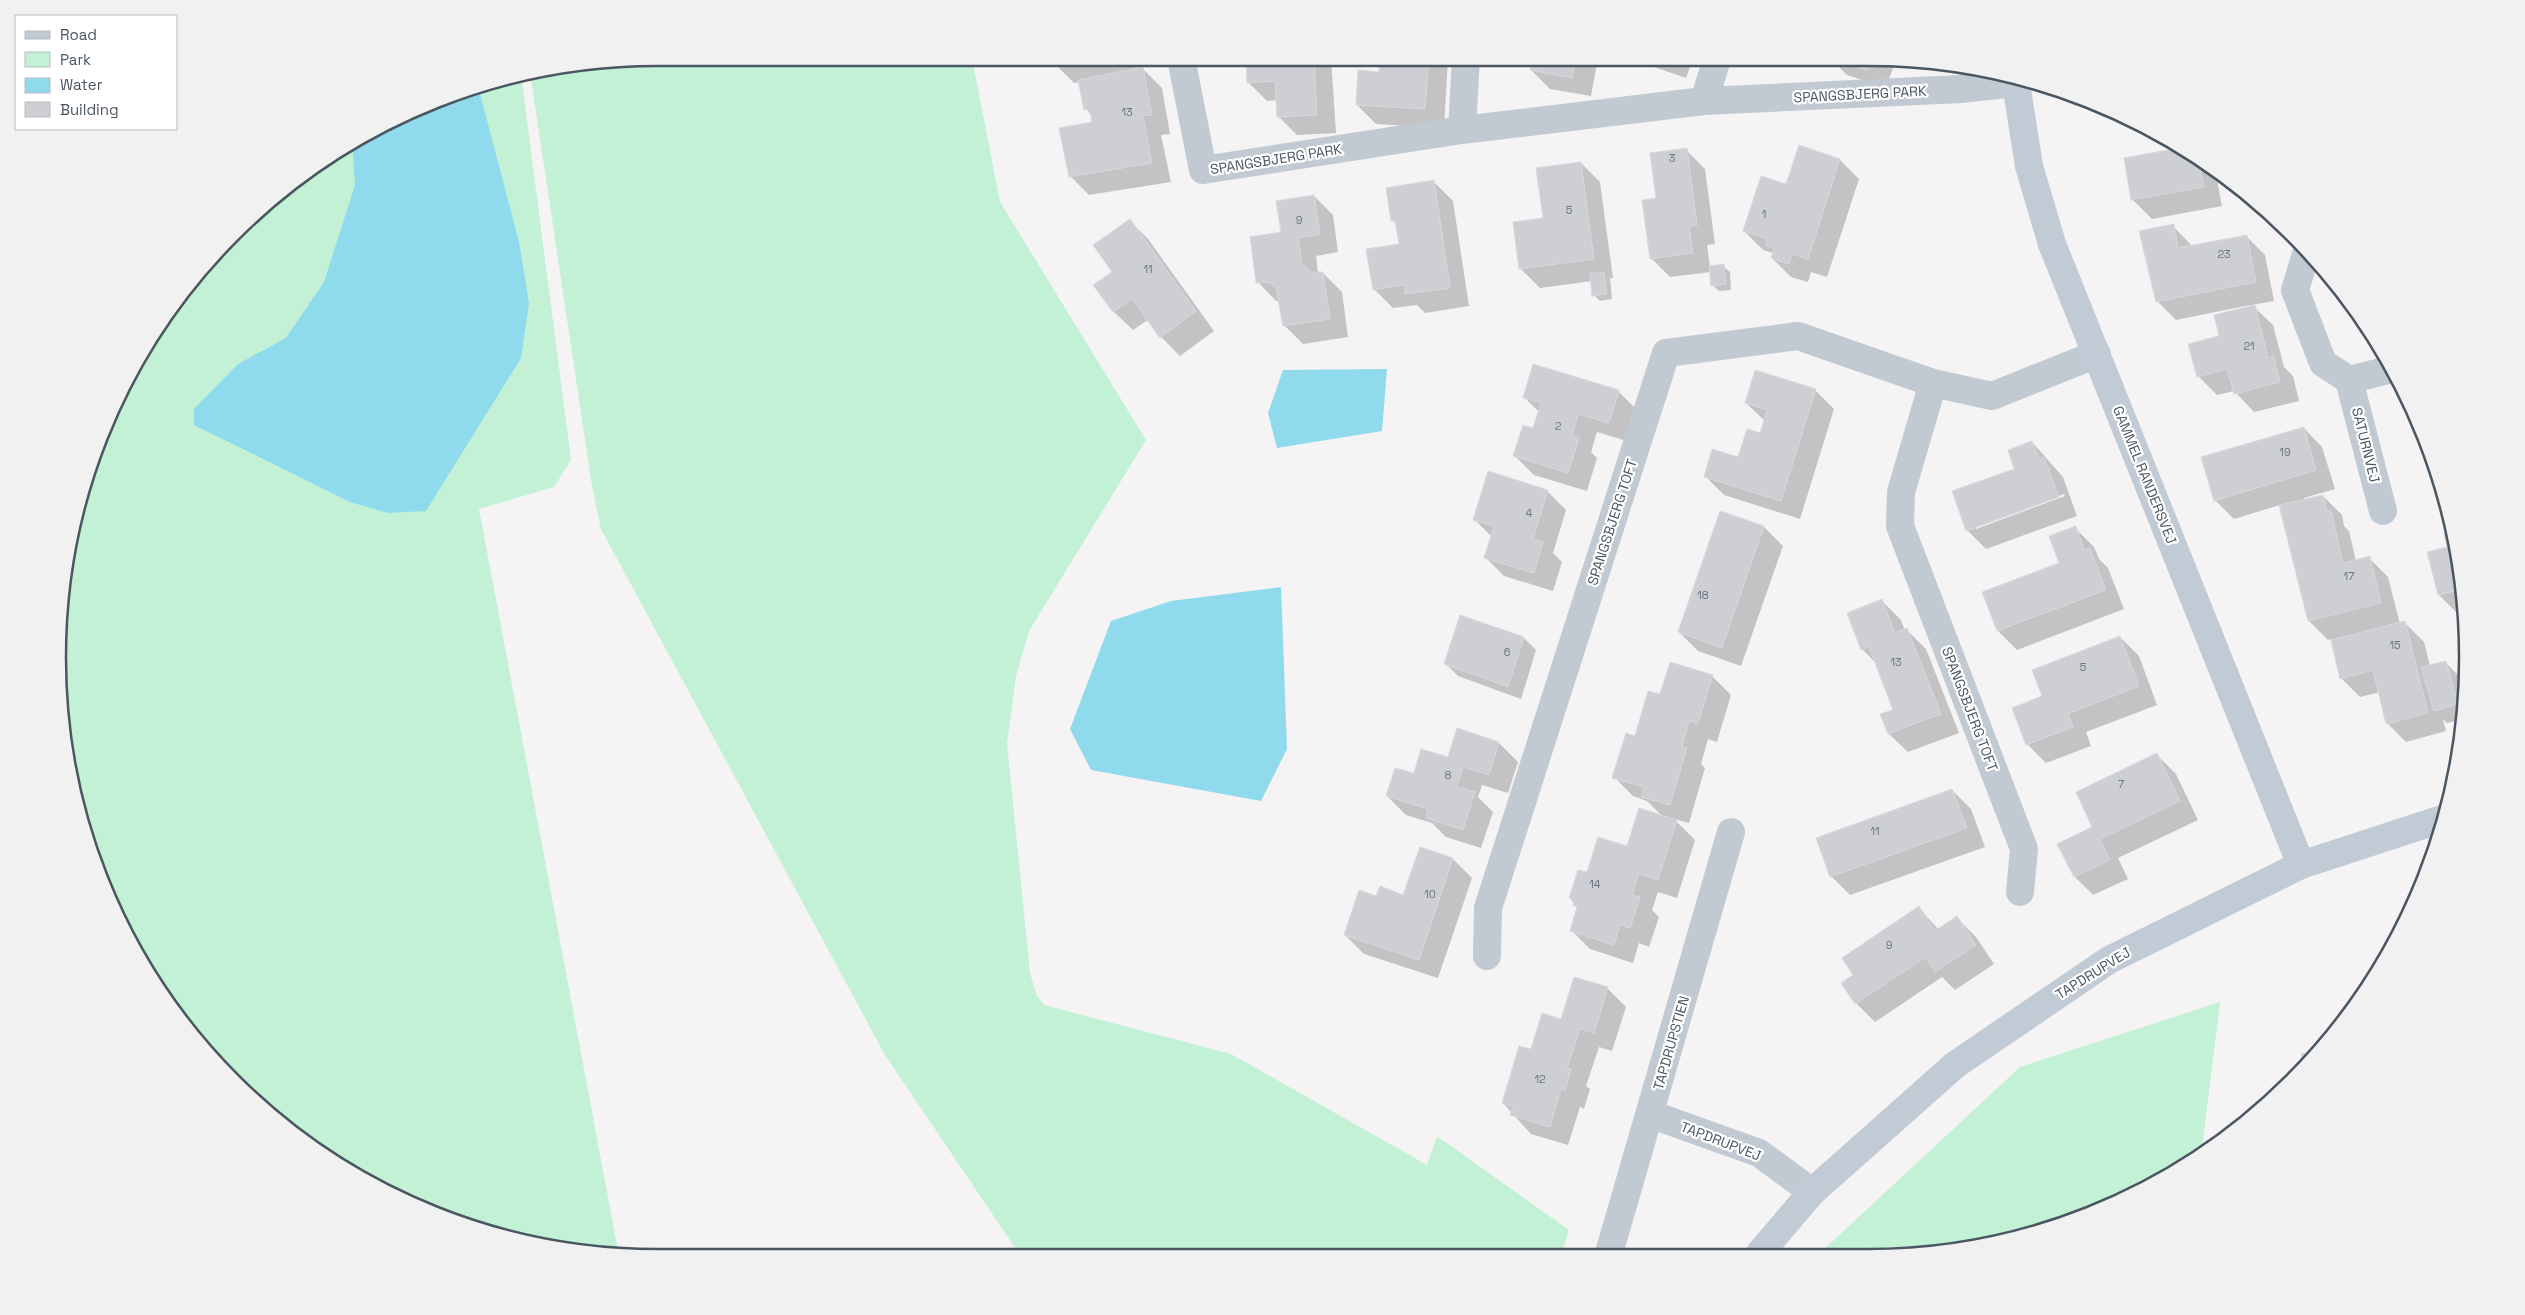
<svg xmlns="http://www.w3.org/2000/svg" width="2525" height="1315" font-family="'Space Grotesk',sans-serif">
	<rect width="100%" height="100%" fill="#f5f3f3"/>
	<path fill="#c3f1d5" d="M658,58H972L1000,202L1146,440L1029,631L1016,676L1007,744L1030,973L1037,996L1044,1005L1231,1054L1427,1165L1437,1136L1569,1230L1562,1253L1020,1255L885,1055L601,529L592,486L530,72Z
		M521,74L571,460L554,487L479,509L619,1256L502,1237L392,1195L292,1134L233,1082L158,991L103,887L78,813L59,697V618L78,502L103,428L158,324L207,262L292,182L358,138L464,89Z
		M2220,1002L2201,1156L2097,1212L1946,1252L1820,1253L2020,1067Z"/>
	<path fill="#90daee" d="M478,86L519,242L529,303L521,358L426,511L388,513L350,502L194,425V409L238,364L286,338L324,282L355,185L352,141L464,89Z
		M1387,369L1382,431L1277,448L1268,413L1283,370Z
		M1281,587L1287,749L1261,801L1091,770L1070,729L1111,621L1171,601Z"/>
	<path fill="#0003" fill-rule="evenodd" d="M1054,58H1134L1136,70L1143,69L1162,88L1170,134L1161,135L1171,182L1089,195L1070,176L1094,123L1092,116L1086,109L1080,82L1074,83L1055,64Z
		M1247,58H1331L1336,133L1297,135L1278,116L1277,100L1267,101L1248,82Z
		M1381,58H1448L1444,128L1376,124L1357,105L1380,73Z
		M1533,58H1598L1591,96L1550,89L1531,70Z
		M1639,58L1693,59L1686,78L1645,64Z
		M1831,59H1896L1886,88L1847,75Z
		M2180,149L2221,174L2216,175L2222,206L2152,219L2133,200Z
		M1686,150L1705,169L1715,244L1707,245L1710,267L1723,266L1730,272L1731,290L1719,291L1713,285L1711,272L1670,277L1651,258L1658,199Z
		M1840,160L1859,179L1827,277L1811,272L1808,282L1791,277L1772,258L1773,253L1763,250L1744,231Z
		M1581,163L1600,182L1613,278H1610L1612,299L1600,301L1594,295L1592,281L1540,288L1521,269L1545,219Z
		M1434,182L1453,201L1469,306L1425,313L1417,305L1393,308L1374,289L1400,245L1397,225L1392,220Z
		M1314,196L1333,215L1338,252L1316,256L1318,273H1323L1342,292L1348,337L1303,344L1284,325L1280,301H1276L1258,282L1282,233Z
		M1130,221L1148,239L1214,331L1180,356L1161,337L1149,319L1133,330L1114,312L1095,285L1114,272Z
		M2173,226L2193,247L2246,236L2265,255L2274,301L2252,305L2273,325L2284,367L2293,376L2299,401L2254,412L2234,391L2217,395L2198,376L2221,337L2251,307L2250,305L2176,320L2157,301Z
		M1815,390L1834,409L1800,519L1724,495L1705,476L1739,459L1761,434L1765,421L1746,403Z
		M1618,391L1637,410L1627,441L1597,432L1591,452L1597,458L1587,491L1534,475L1515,456L1534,429L1539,412L1524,397Z
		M2304,428L2322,447L2335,489L2304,498V500L2323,496L2342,515L2344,526L2349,531L2356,561L2369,558L2388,577L2400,624L2405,623L2424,642L2430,666L2445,662L2458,675L2465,702L2463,719L2447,723L2443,719L2446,731L2406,742L2387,723L2380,692L2360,697L2341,678L2332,639L2328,640L2309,621L2280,505L2234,519L2215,500Z
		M2032,442L2063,477L2077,516L1986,549L1967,530L2016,469ZM2064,494L2065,496L1976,529V526Z
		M1547,491L1566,510L1553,553L1562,562L1553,591L1504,576L1485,557L1492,537L1474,519Z
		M1721,512L1764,527L1783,546L1741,666L1698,651L1679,632Z
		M2075,528L2094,547L2099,559L2108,568L2124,609L2017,650L1998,631L1984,593L2061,564Z
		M2452,534L2462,579L2463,612L2458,614L2439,595L2449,548L2445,535Z
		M1882,601L1901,620L1905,631L1907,630L1926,649L1959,733L1908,752L1889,734L1882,715L1894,710L1876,663L1862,649Z
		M2120,637L2139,656L2157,705L2086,732L2091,746L2046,763L2027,744L2043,697Z
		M1524,638L1536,650L1521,699L1458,676L1445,663Z
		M1712,676L1731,695L1717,742L1708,739L1701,764L1705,768L1689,823L1674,819L1695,840L1677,898L1658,892L1652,910L1659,917L1649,947L1639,943L1633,963L1590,949L1571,930L1578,908L1570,898L1588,874L1628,848L1664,818L1647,801L1633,796L1614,777L1661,696Z
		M1499,743L1518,762L1508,793L1482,785L1478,797L1493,812L1481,848L1446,837L1432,823L1406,815L1387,796L1414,775Z
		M2157,755L2176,774L2198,820L2118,858L2128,879L2093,895L2075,877L2094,827Z
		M1952,790L1971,809L1985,847L1850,895L1831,876Z
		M1453,859L1472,878L1438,978L1364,954L1345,935L1377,898L1404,896Z
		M1919,908L1939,930L1957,918L1976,937L1994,964L1955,990L1942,977L1875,1022L1856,1003L1855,975Z
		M1607,988L1626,1007L1612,1051L1599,1047L1586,1086L1590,1089L1584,1109L1580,1107L1568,1145L1531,1134L1503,1103L1531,1051Z"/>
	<path fill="#cdcfd5" stroke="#d7d9de" d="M1053,58H1095L1054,65Z
		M1246,58H1314L1317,115L1277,117L1275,81L1247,83Z
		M1380,58H1429L1425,109L1356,105L1358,70L1379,72Z
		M1532,58H1576L1572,78L1530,70Z
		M1834,59H1871L1867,70Z
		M1143,67L1152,115L1143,116L1152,163L1069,177L1059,128L1092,122L1090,109L1084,110L1078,80Z
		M1799,145L1840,159L1808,259L1792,254L1789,264L1771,258L1774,248L1766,246L1768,239L1743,231L1761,176L1786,184Z
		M1687,148L1697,225L1689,226L1693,253L1650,259L1642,200L1656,198L1650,153Z
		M2179,148L2198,160L2204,187L2131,200L2124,158Z
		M1581,162L1594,259L1519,269L1513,222L1543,218L1536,168Z
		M1434,180L1450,288L1405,294L1404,285L1373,290L1366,249L1399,244L1395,220L1391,221L1386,188Z
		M1314,195L1320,234L1298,238L1302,264L1311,272H1323L1330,319L1283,326L1276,288L1269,282L1256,283L1250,237L1281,232L1276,201Z
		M1130,219L1196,311L1160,338L1132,299L1113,312L1093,285L1112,272L1093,245Z
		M2174,224L2178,248L2247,235L2256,282L2156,302L2139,231Z
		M1724,264L1726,284L1711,286L1709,266Z
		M1604,272L1607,294L1592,296L1590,274Z
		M2255,305L2268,357L2274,356L2280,382L2234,394L2227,369L2197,377L2188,344L2219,336L2214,315Z
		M1533,364L1619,390L1609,423L1578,414L1572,436L1579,438L1568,473L1513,456L1523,425L1533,428L1541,403L1523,398Z
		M1755,370L1816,389L1781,501L1704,477L1712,449L1738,457L1747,429L1760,433L1767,410L1745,403Z
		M2304,427L2316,470L2214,501L2201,457Z
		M2032,441L2039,459L2044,457L2059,497L1966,531L1952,491L2014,469L2008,450Z
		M1488,471L1548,490L1533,539L1543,542L1534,573L1484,558L1494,526L1473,520Z
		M2323,495L2327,511L2331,510L2343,563L2370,556L2381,603L2308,621L2279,505Z
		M1720,511L1764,526L1722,648L1678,632Z
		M2076,526L2084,550L2090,548L2106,590L1997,631L1982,592L2059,563L2049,536Z
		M2451,533L2463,589L2438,595L2427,552L2447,547L2444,534Z
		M1882,599L1895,633L1907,628L1941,714L1888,734L1880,714L1893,710L1869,647L1861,650L1847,613Z
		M1460,615L1524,637L1508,687L1444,664Z
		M2405,621L2428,713L2386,724L2373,670L2340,679L2331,640Z
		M2120,636L2139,686L2068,714L2073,727L2026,745L2012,708L2042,696L2032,670Z
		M2446,661L2458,704L2434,711L2421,667Z
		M1670,662L1713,675L1698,723L1689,721L1682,747L1687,748L1670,805L1641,797L1644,787L1612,778L1626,733L1635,736L1648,691L1660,694Z
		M1457,728L1499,742L1489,775L1463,767L1457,787L1475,792L1463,830L1426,818L1428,809L1386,796L1395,768L1414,773L1421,749L1448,757Z
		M2157,753L2180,801L2100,839L2110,860L2074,877L2057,844L2092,827L2076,792Z
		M1952,789L1967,828L1830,877L1816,838Z
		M1639,808L1677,820L1658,880L1639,874L1632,895L1640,897L1630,928L1620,925L1614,945L1570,931L1577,907L1573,905L1575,900L1569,898L1578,870L1587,872L1598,837L1627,846Z
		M1420,847L1453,858L1419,960L1344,935L1359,890L1376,896L1380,886L1403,895Z
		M1919,906L1935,931L1957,916L1976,945L1935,972L1926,957L1855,1004L1841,983L1853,975L1842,958Z
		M1574,977L1608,987L1594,1033L1580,1029L1567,1068L1571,1069L1565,1091L1561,1089L1550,1127L1510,1115L1513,1106L1502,1103L1519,1046L1531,1049L1542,1013L1561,1019Z
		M2302,1053L2317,1055L2300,1070Z"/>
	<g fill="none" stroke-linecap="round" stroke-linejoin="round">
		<path stroke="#c1cad2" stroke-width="28" d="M1181,58L1203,170L1462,130L1704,101L1961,89L2015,83
			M1704,101L1717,59
			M1462,130L1466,58
			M2307,251L2295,290L2323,363L2349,380L2383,511
			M2349,380L2392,369
			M2020,892L2024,849L1900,526L1901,492L1933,383L1992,396L2097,354
			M1487,956L1488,908L1666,353L1798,336L1933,383
			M1650,1114L1759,1153L1812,1192
			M1609,1253L1731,832"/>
		<path stroke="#c1cbd6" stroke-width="28" d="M2015,77L2029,166L2052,244L2301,865
			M1760,1253L1812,1192L1955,1065L2109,960L2301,865L2445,818"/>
	</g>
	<g text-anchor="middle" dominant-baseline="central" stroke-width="4.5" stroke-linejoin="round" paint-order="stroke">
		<g font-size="11" fill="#6b747e">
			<text x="1127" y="112">13</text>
			<text x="1672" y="158">3</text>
			<text x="1569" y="210">5</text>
			<text x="1764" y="214">1</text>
			<text x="1299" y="220">9</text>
			<text x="2224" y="254">23</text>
			<text x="1148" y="269">11</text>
			<text x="2249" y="346">21</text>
			<text x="1558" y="426">2</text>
			<text x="2285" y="452">19</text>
			<text x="1529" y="513">4</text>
			<text x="2349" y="576">17</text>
			<text x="1703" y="595">18</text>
			<text x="2395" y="645">15</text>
			<text x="1507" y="652">6</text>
			<text x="1896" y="662">13</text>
			<text x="2083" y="667">5</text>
			<text x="1448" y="775">8</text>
			<text x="2121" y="784">7</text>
			<text x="1875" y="831">11</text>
			<text x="1595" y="884">14</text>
			<text x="1430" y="894">10</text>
			<text x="1889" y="945">9</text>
			<text x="1540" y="1079">12</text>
		</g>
		<g font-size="14" fill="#4a5661" stroke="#fff">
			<text transform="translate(1860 94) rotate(-3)">SPANGSBJERG PARK</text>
			<text transform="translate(1276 159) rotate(-9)">SPANGSBJERG PARK</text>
			<text transform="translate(2366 445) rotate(76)">SATURNVEJ</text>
			<text transform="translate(2145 475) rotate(68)">GAMMEL RANDERSVEJ</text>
			<text transform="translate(1612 522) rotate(-72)">SPANGSBJERG TOFT</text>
			<text transform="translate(1970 709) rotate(69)">SPANGSBJERG TOFT</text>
			<text transform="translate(2093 973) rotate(-32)">TAPDRUPVEJ</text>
			<text transform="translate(1671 1043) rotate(-74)">TAPDRUPSTIEN</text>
			<text transform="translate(1721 1141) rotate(21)">TAPDRUPVEJ</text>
		</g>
	</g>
	<path d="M0 0H2525V1315H0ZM657 66H1868A591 591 0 0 1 2459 657V658A591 591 0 0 1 1868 1249H657A591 591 0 0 1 66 658V657A591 591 0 0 1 657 66Z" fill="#f1f1f2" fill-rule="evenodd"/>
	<path fill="none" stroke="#4a5661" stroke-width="2.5" d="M657 66H1868A591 591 0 0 1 2459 657V658A591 591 0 0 1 1868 1249H657A591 591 0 0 1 66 658V657A591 591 0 0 1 657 66Z"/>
	<rect x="15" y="15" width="162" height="115" fill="#ffffff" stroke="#b7bbc0"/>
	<rect x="25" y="31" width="25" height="8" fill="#c1cbd6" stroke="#b7bbc0"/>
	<text x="60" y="40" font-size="15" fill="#4a5661">Road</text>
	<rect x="25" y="52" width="25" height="15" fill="#c3f1d5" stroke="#b7bbc0"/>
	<text x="60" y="65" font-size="15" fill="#4a5661">Park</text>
	<rect x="25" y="78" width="25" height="15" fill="#90daee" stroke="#b7bbc0"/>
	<text x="60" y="90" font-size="15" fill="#4a5661">Water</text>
	<rect x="25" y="102" width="25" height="15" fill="#cdcfd5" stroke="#b7bbc0"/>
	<text x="60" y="115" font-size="15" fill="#4a5661">Building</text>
</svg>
